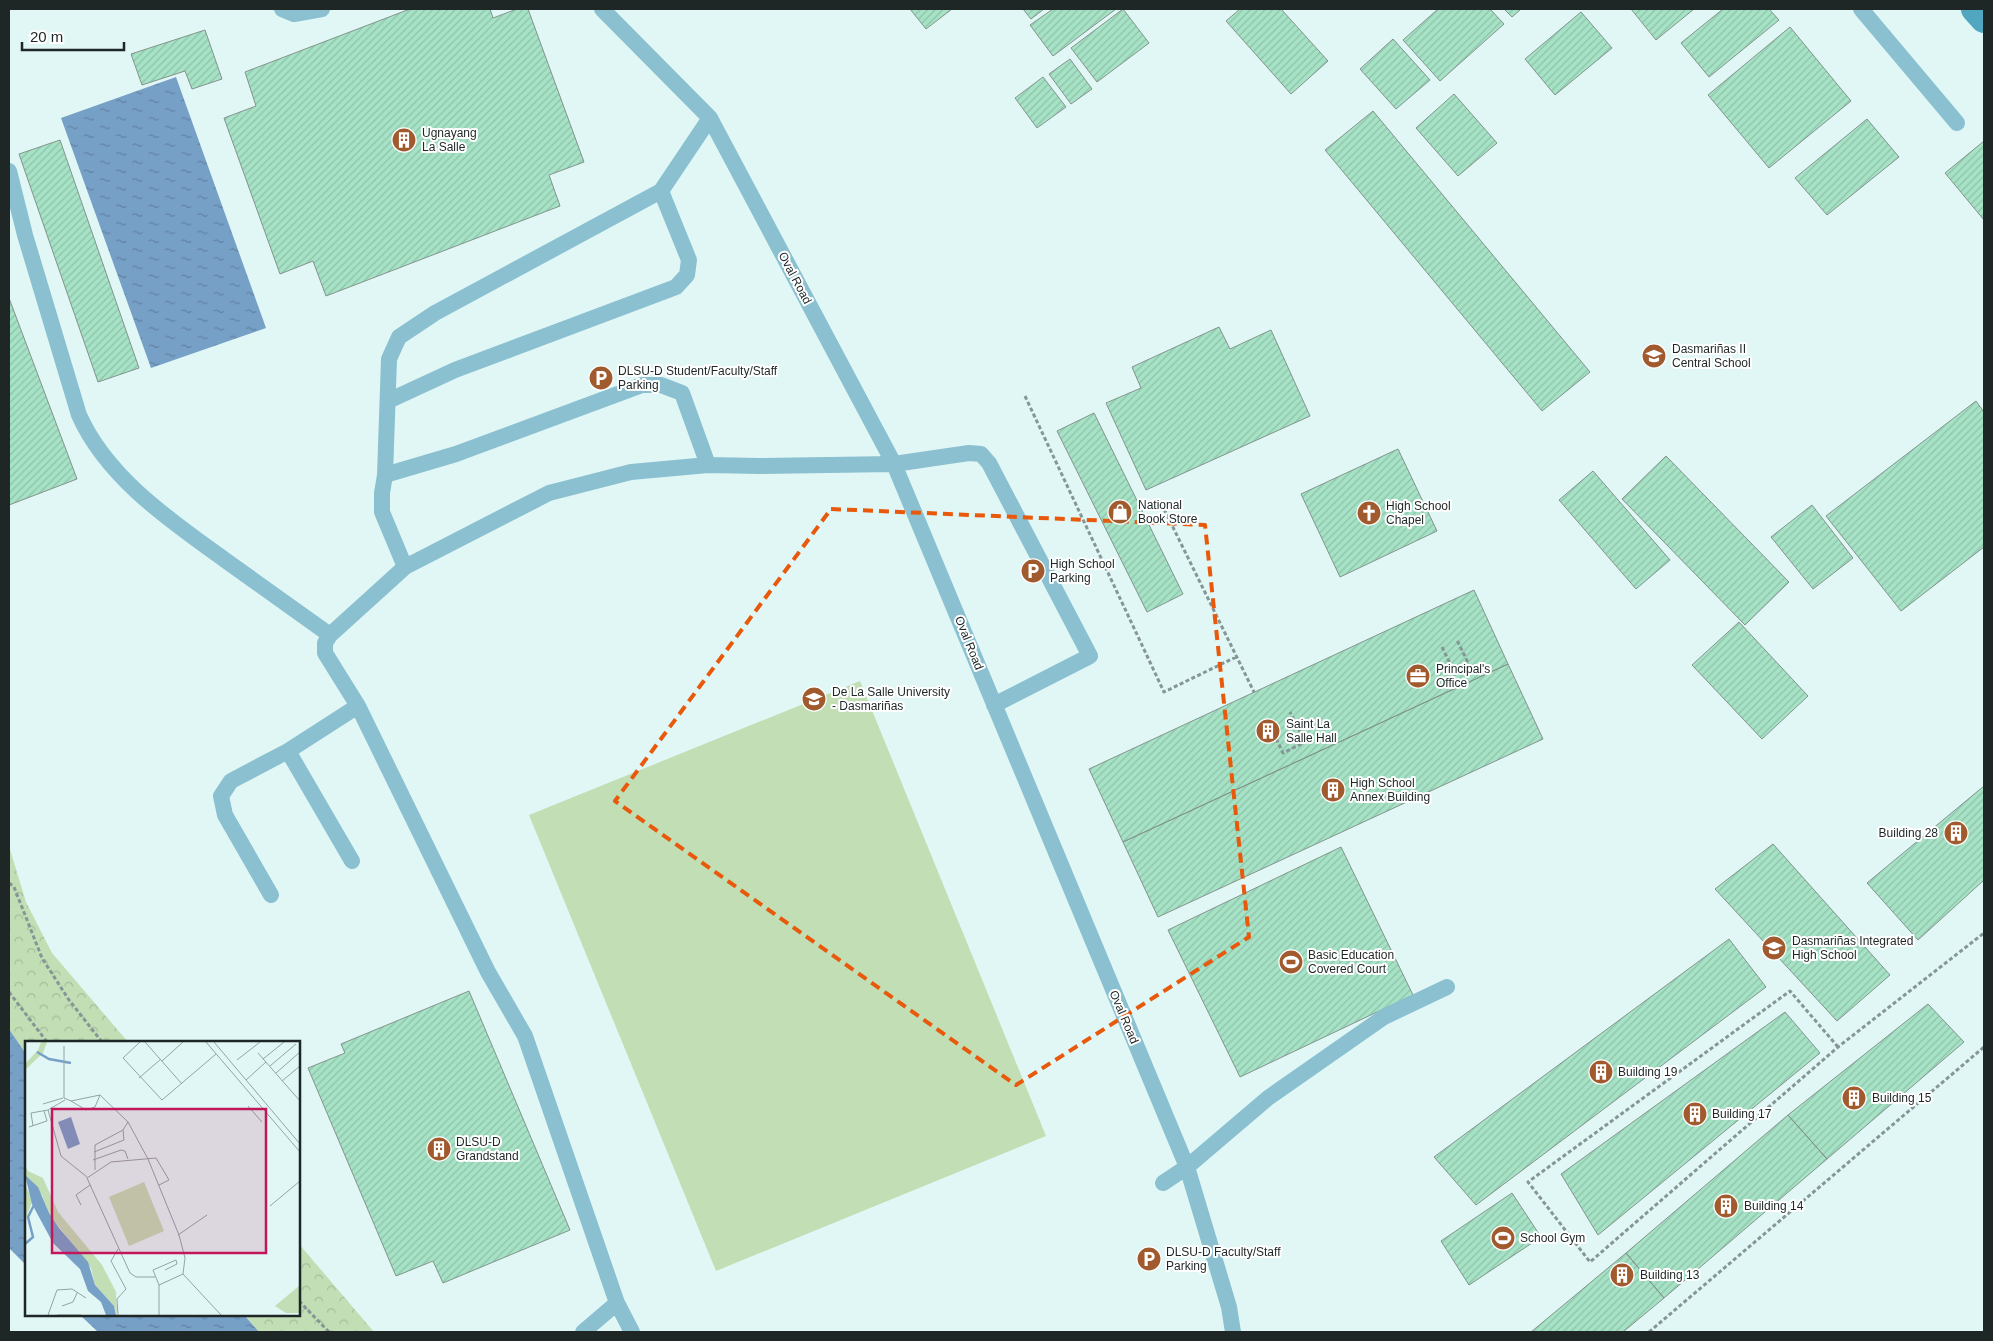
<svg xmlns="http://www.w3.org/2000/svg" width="1993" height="1341" font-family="Arial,sans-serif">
	<defs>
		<pattern id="forest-crowns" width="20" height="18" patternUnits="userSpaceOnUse" patternTransform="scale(1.25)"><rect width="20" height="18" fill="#c1deb4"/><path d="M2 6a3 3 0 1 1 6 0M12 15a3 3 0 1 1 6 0" fill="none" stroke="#a5be9b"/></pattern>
		<pattern id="water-ripples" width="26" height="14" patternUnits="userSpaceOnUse" patternTransform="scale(1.25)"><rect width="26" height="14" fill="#77a0c7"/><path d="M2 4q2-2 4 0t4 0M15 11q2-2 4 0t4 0" fill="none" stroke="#6182a1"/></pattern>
		<pattern id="building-hatch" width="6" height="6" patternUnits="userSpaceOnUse" patternTransform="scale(1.25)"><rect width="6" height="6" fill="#a6e2c5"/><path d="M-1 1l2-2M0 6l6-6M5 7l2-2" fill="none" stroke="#8ec2a9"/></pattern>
	</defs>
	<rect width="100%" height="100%" fill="#e1f7f6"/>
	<path fill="url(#forest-crowns)" d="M9,846L26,902L52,953L128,1042H26V1054L9,1029Z
		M299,1244L374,1332H259L244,1315H299Z"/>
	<path fill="#c1deb4" d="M860,681L1046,1136L716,1271L529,815Z"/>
	<path fill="url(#water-ripples)" d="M176,77L266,328L151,368L61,118Z
		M9,1029L26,1054V1265L9,1248Z
		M80,1315H244L259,1332H98Z"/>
	<path fill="url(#building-hatch)" stroke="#83948c" d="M410,9H490L493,18L517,9H528L584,162L549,175L560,206L326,296L313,261L280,274L224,118L256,106L245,72Z
		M910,9H952L926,29Z
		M1023,9H1044L1031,19Z
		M1053,9H1116L1053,56L1030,25Z
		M1123,9L1149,43L1097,82L1071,48Z
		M1240,9H1281L1328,61L1291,94L1226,21Z
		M1438,9H1490L1504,24L1440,81L1403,40Z
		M1504,9H1521L1512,17Z
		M1631,9H1694L1656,40Z
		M1723,9H1769L1779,20L1709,77L1681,43Z
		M1581,12L1612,48L1555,95L1525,59Z
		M1790,27L1851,101L1769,168L1708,95Z
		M205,30L222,79L192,89L185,71L142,85L131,54Z
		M1393,39L1430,80L1396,109L1360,69Z
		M1070,59L1092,89L1071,104L1049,74Z
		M1043,77L1066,107L1037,128L1015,98Z
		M1454,94L1497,143L1458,176L1416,128Z
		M1373,111L1590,372L1542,411L1325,150Z
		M1867,119L1899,157L1827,215L1795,178Z
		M60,140L139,368L98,382L19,154Z
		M1984,141V220L1945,173Z
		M9,298L77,479L9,505Z
		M1219,327L1230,349L1271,330L1310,416L1146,490L1106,403L1141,388L1132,367Z
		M1976,401L1984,412V547L1901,611L1826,516Z
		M1094,413L1183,594L1147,612L1057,431Z
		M1398,449L1437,531L1340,577L1301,494Z
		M1666,456L1789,582L1745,625L1622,499Z
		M1593,471L1670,560L1636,589L1559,500Z
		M1812,505L1853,558L1813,589L1771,537Z
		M1474,590L1508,664L1123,842L1089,769Z
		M1739,622L1808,696L1762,739L1692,665Z
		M1508,664L1543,739L1158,917L1123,842Z
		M1984,786V880L1918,940L1867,883Z
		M1773,844L1890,975L1837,1021L1715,889Z
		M1341,847L1413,995L1240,1077L1168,930Z
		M1729,939L1766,987L1476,1205L1434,1157Z
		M469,991L570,1230L443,1283L433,1261L396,1276L308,1068L345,1053L341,1044Z
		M1928,1004L1964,1042L1827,1159L1788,1115Z
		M1785,1012L1820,1053L1598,1235L1561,1174Z
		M1788,1115L1827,1159L1664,1298L1626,1253Z
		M1512,1193L1541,1237L1469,1285L1441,1241Z
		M1626,1253L1664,1298L1623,1332H1531Z"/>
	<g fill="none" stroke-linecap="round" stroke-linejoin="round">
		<path stroke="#869595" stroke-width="3" stroke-dasharray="4 2.5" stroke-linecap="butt" d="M1025,396L1164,692L1236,657
			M1164,509L1254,692
			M1442,647L1455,674L1470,667L1457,640
			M1268,721L1283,753L1305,742L1290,712
			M9,883L14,887L42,958L69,1000L102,1042
			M9,992L47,1042
			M1838,1047L1790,991L1528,1182L1590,1262L1838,1047L1984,933
			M299,1301L329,1332
			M1649,1332L1984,1047"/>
		<path stroke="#8bc0d1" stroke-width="16" d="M282,9L294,14L322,9
			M602,9L710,118L894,464L1187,1167L1229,1307L1233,1332
			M1861,9L1957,123
			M9,171L25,235L79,415C107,478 171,521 225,560C260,585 295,610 330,635
			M388,401L455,370L676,287L687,275L689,260L661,191
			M385,475L456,454L642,385H661L682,393L708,465
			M405,567L382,512V493L385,475L389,359L399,337L435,313L661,191L710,118
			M288,751L352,861
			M271,895L225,815L221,796L231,781L288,751L358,706
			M1163,1183L1187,1167L1268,1098L1384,1017L1447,987
			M583,1332L617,1303
			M632,1332L617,1303L525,1036L488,972L358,706L325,653V643L330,635L405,567L549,493L631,472L708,465L760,466L894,464L969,453L981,454L989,463L1090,656L994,705"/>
		<path stroke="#51a6c0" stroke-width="28" d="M1975,9L1984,19"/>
	</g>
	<path fill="none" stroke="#e8590c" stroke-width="4" stroke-dasharray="10 6" stroke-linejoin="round" d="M831,509L1205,525L1249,937L1016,1085L615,801Z"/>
	<defs>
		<symbol id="building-disc" viewBox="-11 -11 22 22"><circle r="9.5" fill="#a05a2e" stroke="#fff"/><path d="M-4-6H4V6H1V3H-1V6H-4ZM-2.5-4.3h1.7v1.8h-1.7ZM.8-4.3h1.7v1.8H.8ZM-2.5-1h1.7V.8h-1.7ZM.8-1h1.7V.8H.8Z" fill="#fff"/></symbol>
		<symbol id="school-disc" viewBox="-11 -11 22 22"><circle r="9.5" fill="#a05a2e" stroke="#fff"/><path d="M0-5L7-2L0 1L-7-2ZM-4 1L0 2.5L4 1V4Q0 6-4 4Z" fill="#fff"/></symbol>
		<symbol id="parking-disc" viewBox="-11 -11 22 22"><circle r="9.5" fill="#a05a2e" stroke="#fff"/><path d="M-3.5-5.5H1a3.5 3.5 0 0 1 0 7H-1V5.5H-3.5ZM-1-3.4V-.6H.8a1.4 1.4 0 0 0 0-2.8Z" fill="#fff"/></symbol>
		<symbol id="shop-disc" viewBox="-11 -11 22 22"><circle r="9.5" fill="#a05a2e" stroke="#fff"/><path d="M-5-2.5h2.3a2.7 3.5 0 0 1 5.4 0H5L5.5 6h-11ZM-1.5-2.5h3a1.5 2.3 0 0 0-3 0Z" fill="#fff"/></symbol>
		<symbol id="church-disc" viewBox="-11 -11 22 22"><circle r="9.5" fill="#a05a2e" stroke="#fff"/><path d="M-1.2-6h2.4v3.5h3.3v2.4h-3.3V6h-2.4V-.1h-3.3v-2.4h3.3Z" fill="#fff"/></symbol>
		<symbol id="office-disc" viewBox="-11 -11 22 22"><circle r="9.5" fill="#a05a2e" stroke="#fff"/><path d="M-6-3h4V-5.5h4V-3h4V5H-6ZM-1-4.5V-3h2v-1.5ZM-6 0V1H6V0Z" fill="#fff"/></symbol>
		<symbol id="university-disc" viewBox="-11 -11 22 22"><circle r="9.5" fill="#a05a2e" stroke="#fff"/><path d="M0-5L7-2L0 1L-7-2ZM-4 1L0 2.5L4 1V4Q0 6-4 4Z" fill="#fff"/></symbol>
		<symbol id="stadium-disc" viewBox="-11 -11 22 22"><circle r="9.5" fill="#a05a2e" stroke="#fff"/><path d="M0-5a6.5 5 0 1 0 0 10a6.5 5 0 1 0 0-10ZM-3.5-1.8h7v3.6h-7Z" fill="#fff"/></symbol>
	</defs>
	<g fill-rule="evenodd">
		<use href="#building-disc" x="390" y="126" width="28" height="28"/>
		<use href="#school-disc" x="1640" y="342" width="28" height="28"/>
		<use href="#parking-disc" x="587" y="364" width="28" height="28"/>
		<use href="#shop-disc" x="1106" y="498" width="28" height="28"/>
		<use href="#church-disc" x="1355" y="499" width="28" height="28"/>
		<use href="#parking-disc" x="1019" y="557" width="28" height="28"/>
		<use href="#office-disc" x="1404" y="662" width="28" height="28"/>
		<use href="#university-disc" x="800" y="685" width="28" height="28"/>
		<use href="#building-disc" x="1254" y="717" width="28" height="28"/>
		<use href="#building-disc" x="1319" y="776" width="28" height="28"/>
		<use href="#building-disc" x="1942" y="819" width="28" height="28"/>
		<use href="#school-disc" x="1760" y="934" width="28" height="28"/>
		<use href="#stadium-disc" x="1277" y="948" width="28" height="28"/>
		<use href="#building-disc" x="1587" y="1058" width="28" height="28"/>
		<use href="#building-disc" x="1840" y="1084" width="28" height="28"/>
		<use href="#building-disc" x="1681" y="1100" width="28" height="28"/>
		<use href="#building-disc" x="425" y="1135" width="28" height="28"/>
		<use href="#building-disc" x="1712" y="1192" width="28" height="28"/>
		<use href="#stadium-disc" x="1489" y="1224" width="28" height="28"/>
		<use href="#parking-disc" x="1135" y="1245" width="28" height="28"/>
		<use href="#building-disc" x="1608" y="1261" width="28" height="28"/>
	</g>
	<g text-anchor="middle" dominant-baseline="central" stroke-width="4" stroke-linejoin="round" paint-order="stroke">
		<g font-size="12" fill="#1e2626" stroke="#fff" text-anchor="start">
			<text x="422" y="133">Ugnayang<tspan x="422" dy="14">La Salle</tspan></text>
			<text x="1672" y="349">Dasmariñas II<tspan x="1672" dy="14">Central School</tspan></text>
			<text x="618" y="371">DLSU-D Student/Faculty/Staff<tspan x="618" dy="14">Parking</tspan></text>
			<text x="1138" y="505">National<tspan x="1138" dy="14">Book Store</tspan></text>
			<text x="1386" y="506">High School<tspan x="1386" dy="14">Chapel</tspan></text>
			<text x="1050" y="564">High School<tspan x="1050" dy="14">Parking</tspan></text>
			<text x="1436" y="669">Principal's<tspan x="1436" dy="14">Office</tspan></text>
			<text x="832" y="692">De La Salle University<tspan x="832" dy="14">- Dasmariñas</tspan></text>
			<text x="1286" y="724">Saint La<tspan x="1286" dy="14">Salle Hall</tspan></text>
			<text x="1350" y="783">High School<tspan x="1350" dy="14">Annex Building</tspan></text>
			<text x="1938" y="833" text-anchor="end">Building 28</text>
			<text x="1792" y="941">Dasmariñas Integrated<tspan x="1792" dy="14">High School</tspan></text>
			<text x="1308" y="955">Basic Education<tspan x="1308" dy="14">Covered Court</tspan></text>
			<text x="1618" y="1072">Building 19</text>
			<text x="1872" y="1098">Building 15</text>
			<text x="1712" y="1114">Building 17</text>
			<text x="456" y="1142">DLSU-D<tspan x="456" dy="14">Grandstand</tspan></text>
			<text x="1744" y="1206">Building 14</text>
			<text x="1520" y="1238">School Gym</text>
			<text x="1166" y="1252">DLSU-D Faculty/Staff<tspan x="1166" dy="14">Parking</tspan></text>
			<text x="1640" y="1275">Building 13</text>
		</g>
		<g font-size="12" fill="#1e2626" stroke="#fff">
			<text transform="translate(795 278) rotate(62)">Oval Road</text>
			<text transform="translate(969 643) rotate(68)">Oval Road</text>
			<text transform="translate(1124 1017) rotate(67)">Oval Road</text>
		</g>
	</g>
	<g transform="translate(25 1041)">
		<rect width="275" height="275" fill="#e1f7f6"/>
		<path d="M275,244V272H261L250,265Z" fill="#c1deb4"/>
		<path d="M16,1H22L18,12L0,29V23L13,9ZM0,124L3,130L18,137L33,171L77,224L91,251L92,274L89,265L70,244L66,227L24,173L17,154L0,134ZM0,144L8,159L0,178Z" fill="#c1deb4"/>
		<path d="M119,141L139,190L104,205L84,156Z" fill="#c1deb4"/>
		<path d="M46,76L55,103L43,108L33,81ZM0,134L13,146L24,172L34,187L63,221L70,244L89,265L91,274H81L76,261L63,250L55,228L28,202L7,163Z" fill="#77a0c7"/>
		<path fill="none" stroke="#77a0c7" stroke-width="2.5" d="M12,11L24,18L46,22M0,203L8,196L3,176L12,158"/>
		<path fill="none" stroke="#93a3a3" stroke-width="1" d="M115,1L98,17L137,59L191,13M120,1L157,43M181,1L275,111M189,1L275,103M39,5V57L46,60L75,54L103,81L123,118L154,194L160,217L158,233L134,244M233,12L275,60M238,18L259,1M212,19L235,1M137,20L158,1M245,25L271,3M251,32L275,11M114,37L136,18M221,39L241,21M257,40L275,25M46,60L61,69L70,66L75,54M18,63L38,57M223,65L237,81M23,69L36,115L62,136M8,85L6,72L23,69L40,59M4,86L22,80L19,70M69,111L99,99L98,89M68,119L96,109L100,110L103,118M70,129V104L98,89L103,81M56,164L51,154L65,144M245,165L275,140M153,194L182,174M158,233L196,274M130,236H111L105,232L62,137L86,121L131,117L144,139L134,144M134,244L128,229L151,219L152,223L140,229M134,244V274M37,265L48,261L52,252M23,274L32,249L47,248L61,257M32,274H56M93,274L92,258L101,248L86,220L93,208"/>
		<path fill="#c2185b" fill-opacity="0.15" stroke="#c2185b" stroke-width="2.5" d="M27,68H241V212H27Z"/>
		<rect width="275" height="275" fill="none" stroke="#1e2626" stroke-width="2.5"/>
	</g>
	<rect width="1993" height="1341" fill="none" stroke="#1e2626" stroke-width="20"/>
	<path d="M22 42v8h102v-8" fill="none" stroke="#1e2626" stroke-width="2.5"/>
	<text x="30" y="42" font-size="15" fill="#1e2626" stroke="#ffffff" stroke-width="4" paint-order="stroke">20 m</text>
</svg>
